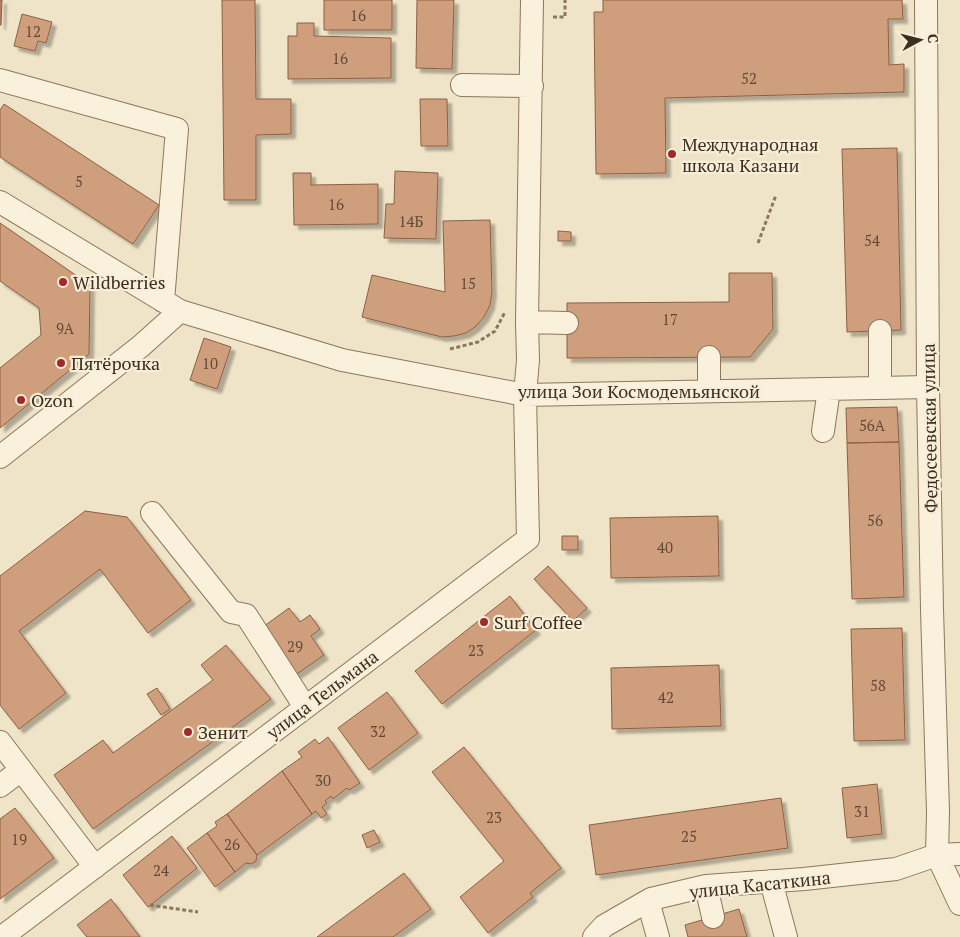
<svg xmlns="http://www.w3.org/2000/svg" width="960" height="937" font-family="'PT Serif',serif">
	<defs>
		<filter id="shadow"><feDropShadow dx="4.5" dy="4.5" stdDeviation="1" flood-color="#0004"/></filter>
	</defs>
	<rect width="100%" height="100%" fill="#f0e4c8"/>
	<path fill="#cf9f7d" stroke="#8d5f41" filter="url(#shadow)" d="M0,0H2L1,25H0Z
		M222,0H255L256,99H291V134L256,135V200H224Z
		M324,0H392V30H324Z
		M417,0H454L452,69L416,68Z
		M603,0H902L903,19H888L889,65L904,64V92L665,98L666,173L596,174L594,12H603Z
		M22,14L52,22L46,43L38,41L35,51L14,46Z
		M297,23H314V36L391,38V78L288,79V36H297Z
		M420,99H447L448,146H421Z
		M4,104L159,205L133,244L0,157V110Z
		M897,148L901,330L847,332L842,149Z
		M395,171L438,173L436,239L384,238L386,204H394Z
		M293,173H311V185L378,184V224L294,225Z
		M490,220L492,292L490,305L484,317L475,327L466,333L454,336L442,337L362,317L372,275L445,292L443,221Z
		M0,223L90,285L89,354L0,428V368L41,335L39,308L0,281Z
		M558,231L571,232V241H558Z
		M729,273H772L773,329L750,357L567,358V303L729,302Z
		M204,338L231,347L217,389L190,380Z
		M897,407L899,442L847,443L846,408Z
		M899,442L904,597L852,599L847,443Z
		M85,511L127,517L191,600L148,633L100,569L19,631L66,693L19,729L0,705V576Z
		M718,516L719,576L611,578L610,518Z
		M562,536H578V550H562Z
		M548,566L587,608L573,621L534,579Z
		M510,596L536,630L442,704L415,671Z
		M289,608L300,622L310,615L320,629L311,636L324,655L294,676L260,629Z
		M902,628L905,740L854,741L851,629Z
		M226,645L271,699L93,829L54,775L103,740L113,753L213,680L201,665Z
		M719,665L721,726L612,729L611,668Z
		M157,688L170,709L161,715L147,694Z
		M387,692L418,733L369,770L338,728Z
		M328,737L360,783L349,790L347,788L333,799L331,796L325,801L327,803L322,807L327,814L321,818L316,811L312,814L282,771L302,757L298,752L315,739L319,744Z
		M464,747L561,868L530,893L533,897L488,933L460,897L504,861L432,772Z
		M282,771L312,814L257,855L227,814Z
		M877,784L882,834L847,838L842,788Z
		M781,798L788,848L596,875L589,825Z
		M15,808L54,858L0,899V819Z
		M227,814L257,855L256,861L251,864L246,863L235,872L207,833L217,826L215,822Z
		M374,830L380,842L367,848L362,835Z
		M207,833L235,872L215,887L187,848Z
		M172,836L197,868L148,907L123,875Z
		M404,873L431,909L393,937H317Z
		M111,899L140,937H87L77,925Z
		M739,909L747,937H688L685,925Z"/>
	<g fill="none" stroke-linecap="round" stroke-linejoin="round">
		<defs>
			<path id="minor" d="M926,0L928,387L932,609L938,812L937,855L960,904
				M0,80L177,129L163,301
				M462,85L532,86
				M0,202L180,311L342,360L525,395L928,387
				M527,322L567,323
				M709,357V391
				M880,388V331
				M823,431L829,389
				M0,457L141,346L180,311
				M152,513L231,612L246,615L305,707
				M0,742L95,867
				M0,786L21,770
				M771,881L786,937
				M706,886L713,917
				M648,901L658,937
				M2,937L528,539L525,395L528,360L527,322L532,0
				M594,937L604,926L651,899L706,886L804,879L896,869L937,855L960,854"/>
		</defs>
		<use href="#minor" stroke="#8d765c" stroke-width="24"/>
		<path stroke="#8d765c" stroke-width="3" stroke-dasharray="4 2.5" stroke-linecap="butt" d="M553,17H565V0
			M758,243L776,195
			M450,349L478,342L495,331L505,312
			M150,905L198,912"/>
		<use href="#minor" stroke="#faf1dc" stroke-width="22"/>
	</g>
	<g fill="#9e2a2b" stroke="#f7eed8" stroke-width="2">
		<circle cx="672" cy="154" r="5"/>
		<circle cx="63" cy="282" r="5"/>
		<circle cx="61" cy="363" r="5"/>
		<circle cx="21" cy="400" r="5"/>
		<circle cx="484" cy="622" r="5"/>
		<circle cx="188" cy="732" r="5"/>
	</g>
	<g text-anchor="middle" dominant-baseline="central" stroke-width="4.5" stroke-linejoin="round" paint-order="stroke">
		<g font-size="15" fill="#624a37">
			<text x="358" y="15">16</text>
			<text x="33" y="31">12</text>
			<text x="340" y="58">16</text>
			<text x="749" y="78">52</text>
			<text x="79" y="181">5</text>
			<text x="336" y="204">16</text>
			<text x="411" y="221">14Б</text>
			<text x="872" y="240">54</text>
			<text x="468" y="283">15</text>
			<text x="670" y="319">17</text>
			<text x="65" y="328">9А</text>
			<text x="210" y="363">10</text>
			<text x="872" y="425">56А</text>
			<text x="875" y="520">56</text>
			<text x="665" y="547">40</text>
			<text x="295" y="646">29</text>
			<text x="476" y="650">23</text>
			<text x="878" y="685">58</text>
			<text x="666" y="697">42</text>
			<text x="378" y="731">32</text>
			<text x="323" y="780">30</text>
			<text x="862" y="811">31</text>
			<text x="494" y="817">23</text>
			<text x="689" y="836">25</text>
			<text x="19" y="839">19</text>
			<text x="232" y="844">26</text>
			<text x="161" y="870">24</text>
		</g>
		<g font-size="18" fill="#3d2e20" stroke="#f7eed8" text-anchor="start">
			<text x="682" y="144">Международная<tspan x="682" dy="21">школа Казани</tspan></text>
			<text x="73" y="282">Wildberries</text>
			<text x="71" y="363">Пятёрочка</text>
			<text x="31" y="400">Ozon</text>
			<text x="494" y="622">Surf Coffee</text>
			<text x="198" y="732">Зенит</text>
		</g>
		<g font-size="18" fill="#3d2e20" stroke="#f7eed8">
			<text x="639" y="391">улица Зои Космодемьянской</text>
			<text transform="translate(929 428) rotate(-91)">Федосеевская улица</text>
			<text transform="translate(322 694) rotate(-37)">улица Тельмана</text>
			<text transform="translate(760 884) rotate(-6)">улица Касаткина</text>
		</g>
	</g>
	<g transform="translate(920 40) rotate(83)" stroke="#f7eed8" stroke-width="4" paint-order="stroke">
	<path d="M0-4L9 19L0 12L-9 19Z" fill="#3d2e20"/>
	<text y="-8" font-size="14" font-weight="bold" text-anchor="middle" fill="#3d2e20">С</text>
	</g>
</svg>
